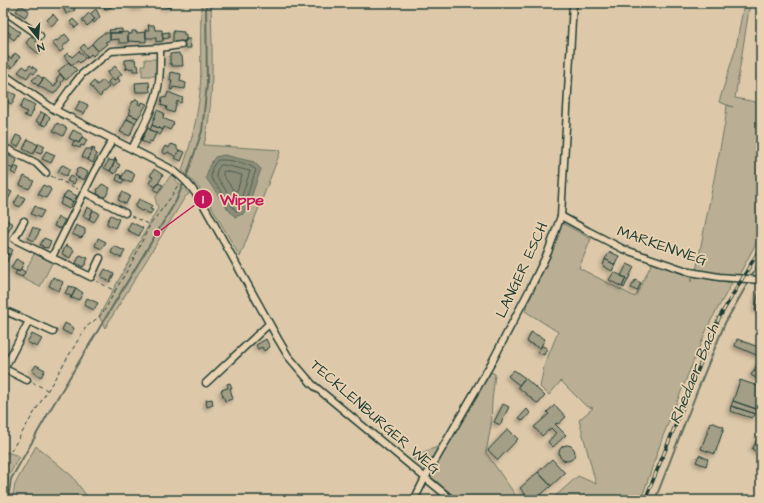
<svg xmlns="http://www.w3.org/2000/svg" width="764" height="503" font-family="'Architects Daughter',sans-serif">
	<defs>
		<filter id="shadow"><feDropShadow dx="-2.5" dy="2.5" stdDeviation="2" flood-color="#0004"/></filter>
	</defs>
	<rect width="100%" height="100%" fill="#ddc9aa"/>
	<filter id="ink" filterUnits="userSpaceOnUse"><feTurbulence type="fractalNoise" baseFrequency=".025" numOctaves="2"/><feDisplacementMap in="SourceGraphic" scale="8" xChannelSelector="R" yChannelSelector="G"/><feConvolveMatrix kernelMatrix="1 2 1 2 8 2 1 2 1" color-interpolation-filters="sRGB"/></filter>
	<g filter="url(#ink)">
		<path fill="#baaf94" stroke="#6c7664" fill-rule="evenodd" d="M202,3H211C212,52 215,97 204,145L281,150L240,257L203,192L182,170C191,144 197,119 200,92C202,63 199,33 202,3ZM207,178L242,214L235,216L228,209Z
			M744,3H750L735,98L761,103V234L739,275L696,271L725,123L727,105L733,107L719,102L736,47Z
			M145,59H158L157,76H142V65H145Z
			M171,175L189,194L185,197L105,328L99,316L158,208L155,198Z
			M562,223L591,239L579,268L635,297L652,263L691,277V282L692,276L732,283L709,324L698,350L663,436L641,500H551L578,476L596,484L579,420L593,408L586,406L561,381L549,395L540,387L544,366L558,332L525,311Z
			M35,252L53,261L40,287L22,278Z
			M491,372L495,374L492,401L491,425L486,453L519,500H459L430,476Z
			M36,446L72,476L88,498L87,500H12L15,484Z
			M438,447L426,470L410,456Z
			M3,451L19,456L9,476L5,500H3Z"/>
		<path fill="#8c8d78" stroke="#606d5d" d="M224,155L254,162L261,169L249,203L243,214L235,217L228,209L206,178L209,167L215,157Z"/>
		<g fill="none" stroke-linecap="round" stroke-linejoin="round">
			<path stroke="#4b5d4f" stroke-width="1" d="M218,160C227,159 250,163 256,170L245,201L239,211H236L211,178L212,168Z
				M221,165H224L250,171L241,199L237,204L235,203L216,176L217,170Z
				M225,171L242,175L237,191H234L223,175V172Z"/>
			<path stroke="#606d5d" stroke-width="2" d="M186,178L202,131L207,84L206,3
				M751,277L761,259
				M8,500L11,479L53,405L176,201L184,182
				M655,500L696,394L725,323L749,281"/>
		</g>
		<path fill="#a39e86" stroke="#1f3d34" filter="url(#shadow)" d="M66,3L67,5L72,3L75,10L66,14L62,4Z
			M102,3H111L112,7L105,9Z
			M133,3H144V7L133,8Z
			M160,3H171L170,8L160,5Z
			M21,5L29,11L25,17L16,11Z
			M96,9L100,17L94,23L92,21L95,19L90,14Z
			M89,13L95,19L87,26L82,20Z
			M53,14L58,20L51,26L47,20Z
			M73,19L79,25L75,28L70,22Z
			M7,23L20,32L14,40L9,36L11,34L3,28Z
			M148,25H154L155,30H162L163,41L156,42V38H146L145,30H149Z
			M122,29V33H110L109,30Z
			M132,31H136V33L146,32V42L128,41V34H132Z
			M173,31L184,32V35H186V41L173,42Z
			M128,32V43H119V39L110,40V33Z
			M169,32V38L163,39L162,33Z
			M104,33H110V40L105,42L107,44L98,51L92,44L96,39Z
			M65,34L70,40L62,47L64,49L60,52L52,43L56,40L57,41Z
			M31,36L36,40L35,41L44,47L39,54L26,43Z
			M186,39H190L191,48H184V41H186Z
			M84,44L87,48L92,44L98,51L93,56L91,54L86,59L87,56L80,48Z
			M79,51L85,58L80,63L78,61L71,65L64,56L68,53L72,57Z
			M15,53L20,57L12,68L3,61V56L4,54L11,59Z
			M179,53L180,56H182L183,66H172V64H170V54Z
			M135,59L136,65H138L139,71H133V68L125,69H127L126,64H125V60Z
			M69,62L77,70L66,80L58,71Z
			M30,65L37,70L34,74L31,72L27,78L18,72L23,66L27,69Z
			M115,66L122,74L114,81L107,73Z
			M171,72L181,74L180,81L186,83L185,89L173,87L172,90H170L172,80H170Z
			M60,74L64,79L61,83L62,84L54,94L38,86L44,78L54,87L58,81L56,80Z
			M38,75L43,79L38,86L32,80Z
			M112,78L114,81L118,78L120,81L112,87L108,82Z
			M103,80L109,87L101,94L102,95L100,97L90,85L94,81L97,85Z
			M149,82L150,92H136L135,83Z
			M6,90L16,95L12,104L3,100V95Z
			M168,92L183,98L181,103L177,101L174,113L166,110L167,107L161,105L162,97L166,98Z
			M24,99L35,105L33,108L34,109L30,118L24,115H25L27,112L20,108Z
			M136,99L139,101L138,104L141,105L142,102L147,104L138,118L129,114L131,110L129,109L133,101L134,102Z
			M80,101L88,105L84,114L75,110Z
			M157,110L164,113L163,118L174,123L170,130L164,127L163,130L152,125Z
			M41,112L45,114L41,124L36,121Z
			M45,114L50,117L46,126L41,124Z
			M129,114L138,118L135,123L127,119Z
			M127,119L135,123L130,136L120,132Z
			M57,123L67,128L63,136L53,131Z
			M152,125L163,130L160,135L150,130Z
			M148,128L156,133L152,142L150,141L149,144L141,141Z
			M73,130L83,135L79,143L69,138Z
			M16,135L23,138L18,147L12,144Z
			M82,137L87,140L84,146L81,145L80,148L72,145L74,141L79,143Z
			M28,139L38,145L33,154L23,149Z
			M39,143L45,146L41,153L35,151Z
			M171,144L177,146V149L179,151L176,157L168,152L166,154L162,152L165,146L169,148Z
			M92,147L93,148L88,160L82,157L86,149H91Z
			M93,148L95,149L94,151L97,154L93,163L88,160Z
			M180,150L185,152L181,161L175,158Z
			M46,151L55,155L51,163L42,159Z
			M4,153L17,160L13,169L3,163Z
			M115,158L116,159L110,171L104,168L109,160L114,161Z
			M116,159L117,160L116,162L120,165L115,174L110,171Z
			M63,165L70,169L66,176L58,172L61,166Z
			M14,166L19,168L16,175L11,172Z
			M79,168L88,172L84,180L75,176L77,172L76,170Z
			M154,169L163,175L156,187L149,183L153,177L150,176Z
			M126,170L135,174L131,183L121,178Z
			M118,174L122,176L121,178L124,180L122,183L116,180Z
			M24,176L34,181L29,189L20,185Z
			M70,176L76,179L74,184L67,181Z
			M158,183L163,185L158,192L154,190Z
			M102,184L110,188L106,196L104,197L97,194L98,191L97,190Z
			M43,185L50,188L51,190L46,198L38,194Z
			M5,189L12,192L7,201L3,199V193Z
			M67,191L77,196L73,202L63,197Z
			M122,192L130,196L126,204L118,200Z
			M19,195L25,198L20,207L14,204Z
			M63,197L73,202L69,209L60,204Z
			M139,199L152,205L150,209L153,210L150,214L143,210L141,211L135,207Z
			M35,206L44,211L40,218L31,214Z
			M87,207L93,210L89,219L83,216Z
			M93,210L99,213L98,216L94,222L89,219Z
			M111,215L119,219L115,228L107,224V222Z
			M58,217L65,220L60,229L54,226Z
			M4,219L13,224L8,232L3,230Z
			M131,222L143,228L139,236L127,230Z
			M76,225L85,229V234L81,238L72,234Z
			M33,227L40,231L34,241L28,238Z
			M44,238L51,241L48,248L42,247L43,246L40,245Z
			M98,238L106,242L102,249L95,246Z
			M4,245L13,250L10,255L3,252Z
			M66,245L74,250L70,258L62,254Z
			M114,246L125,251L121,258L111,253Z
			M3,252L10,255L7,262L3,260Z
			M610,252L619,256L615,265L605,259Z
			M80,255L88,258L85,265H84L83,267L76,263Z
			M16,259L24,263L19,272L11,268Z
			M605,259L615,265L612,271L603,266Z
			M627,264L634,267L624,288L622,287L626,278L621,276Z
			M21,269L25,272L22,277L15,274L17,270L19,272Z
			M105,269L114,274L110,282L101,277Z
			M614,272L626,278L622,287L609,280Z
			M53,277L63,282L59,291L49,286Z
			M635,280L641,283L637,291L631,288Z
			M69,286L76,288L71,298H70L71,296L65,293Z
			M76,288L83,293L79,300L74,298L73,299L71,298Z
			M759,290H761V311L755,310Z
			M87,298L98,303L94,310L84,305Z
			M65,323L74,328L71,335L62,330Z
			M531,332L545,339L540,348L527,342Z
			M32,334L42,339L37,347L27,342Z
			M266,339L270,347L264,351L262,347L258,349L256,345Z
			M737,339L761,348V357L735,346Z
			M542,346L547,348L544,355L537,352Z
			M761,358V374L754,370Z
			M36,365L45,370L41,377L32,371Z
			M514,370L525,378L519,385L508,376Z
			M754,370L761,374V381L751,375Z
			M525,378L545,396L538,404L518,387Z
			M740,380L761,387V405L759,410L733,401Z
			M230,383L232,388H230L233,399L225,401L221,390L228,388L227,384Z
			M212,399L213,405L207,407L206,400Z
			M733,401L759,410L756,414L731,406Z
			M503,404L509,407L500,425L494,422Z
			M555,405L566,417L558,424L557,423L555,424L566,435L553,447L548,442L556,433L551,428L542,436L534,427L549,414L547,412Z
			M731,406L756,414L752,418L730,411Z
			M527,409L530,413L523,421L519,418Z
			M711,422L724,427L715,454L701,449Z
			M508,429L518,439L498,460L488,450Z
			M761,433V454L752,449Z
			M559 453a8 8 0 1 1 16 0a8 8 0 1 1-16 0Z
			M699,455L708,459L706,466L696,462Z
			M552,459L565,473L551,486L538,472Z
			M538,472L551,486L535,500H530L520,488Z"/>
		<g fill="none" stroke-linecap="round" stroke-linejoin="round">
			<defs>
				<path id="minor" d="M3,10L40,36
					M3,74L55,110L169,168C184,177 193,189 203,204L278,339L288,356L312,384L452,500
					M55,110L70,89L82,74L111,51L160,48L181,45
					M3,147L36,163L46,173
					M132,149C141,130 152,112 157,92C161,78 160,63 160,48
					M84,192L125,213
					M561,216L588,231L623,249L690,272L719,277L761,280
					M24,221L14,239L91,277L100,258
					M52,257L94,172L113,139
					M3,310L29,321L3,371
					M29,321L53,332
					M3,368L27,380
					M206,383L269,324
					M414,500L425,478L492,362L530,289L548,252L561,216L573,3"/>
			</defs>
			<use href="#minor" stroke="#1f3d34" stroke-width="9"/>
			<path stroke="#1f3d34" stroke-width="1" stroke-dasharray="4 3" stroke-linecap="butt" d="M126,3V5
				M51,176L78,189
				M131,216L150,225
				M96,281L115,291L131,264L150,225L171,197L179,183
				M32,382L47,390
				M11,451L86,327C90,324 99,317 102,314C107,307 111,298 115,291"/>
			<use href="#minor" stroke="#e9d2b2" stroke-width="6"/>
			<defs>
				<path id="rail" d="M645,500L719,318L761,247"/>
			</defs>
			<use href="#rail" stroke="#1f3d34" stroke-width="3.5"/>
			<use href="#rail" stroke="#e9d2b2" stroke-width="2" stroke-dasharray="6" stroke-linecap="butt"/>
		</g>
	</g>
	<g text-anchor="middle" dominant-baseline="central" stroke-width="3.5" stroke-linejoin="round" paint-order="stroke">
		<g font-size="15" fill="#1f3d34" stroke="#e9d2b2">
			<text transform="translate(662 246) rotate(19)">MARKENWEG</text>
			<text transform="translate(522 270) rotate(-65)">LANGER ESCH</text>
			<text transform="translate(375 417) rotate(41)">TECKLENBURGER WEG</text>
		</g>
		<g font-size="16" font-style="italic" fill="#2f493e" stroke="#e9d2b2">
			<text transform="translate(694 374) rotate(-68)">Rhedaer Bach</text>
		</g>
	</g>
	<path fill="none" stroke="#c2185b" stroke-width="1.5" d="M157 233L203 199"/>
	<g fill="#c2185b" stroke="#e9d2b2" stroke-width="1.5">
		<circle cx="157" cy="233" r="4"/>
		<circle cx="203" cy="199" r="10"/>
	</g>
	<g font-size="12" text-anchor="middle" font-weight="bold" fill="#fff">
		<text x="203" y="203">1</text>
	</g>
	<g font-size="16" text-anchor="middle" font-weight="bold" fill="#c2185b" stroke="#e9d2b2" stroke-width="3.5" stroke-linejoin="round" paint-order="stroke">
		<text x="242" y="205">Wippe</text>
	</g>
	<rect width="764" height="503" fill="none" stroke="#e9d2b2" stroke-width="16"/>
	<rect x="8" y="8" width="748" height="487" fill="none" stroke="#1f3d34" stroke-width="1.5" filter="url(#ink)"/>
	<g transform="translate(38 38) rotate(163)" stroke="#e9d2b2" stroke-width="3" paint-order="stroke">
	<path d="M0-3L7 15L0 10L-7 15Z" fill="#1f3d34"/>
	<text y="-6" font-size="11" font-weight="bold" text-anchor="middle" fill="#1f3d34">N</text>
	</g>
</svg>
